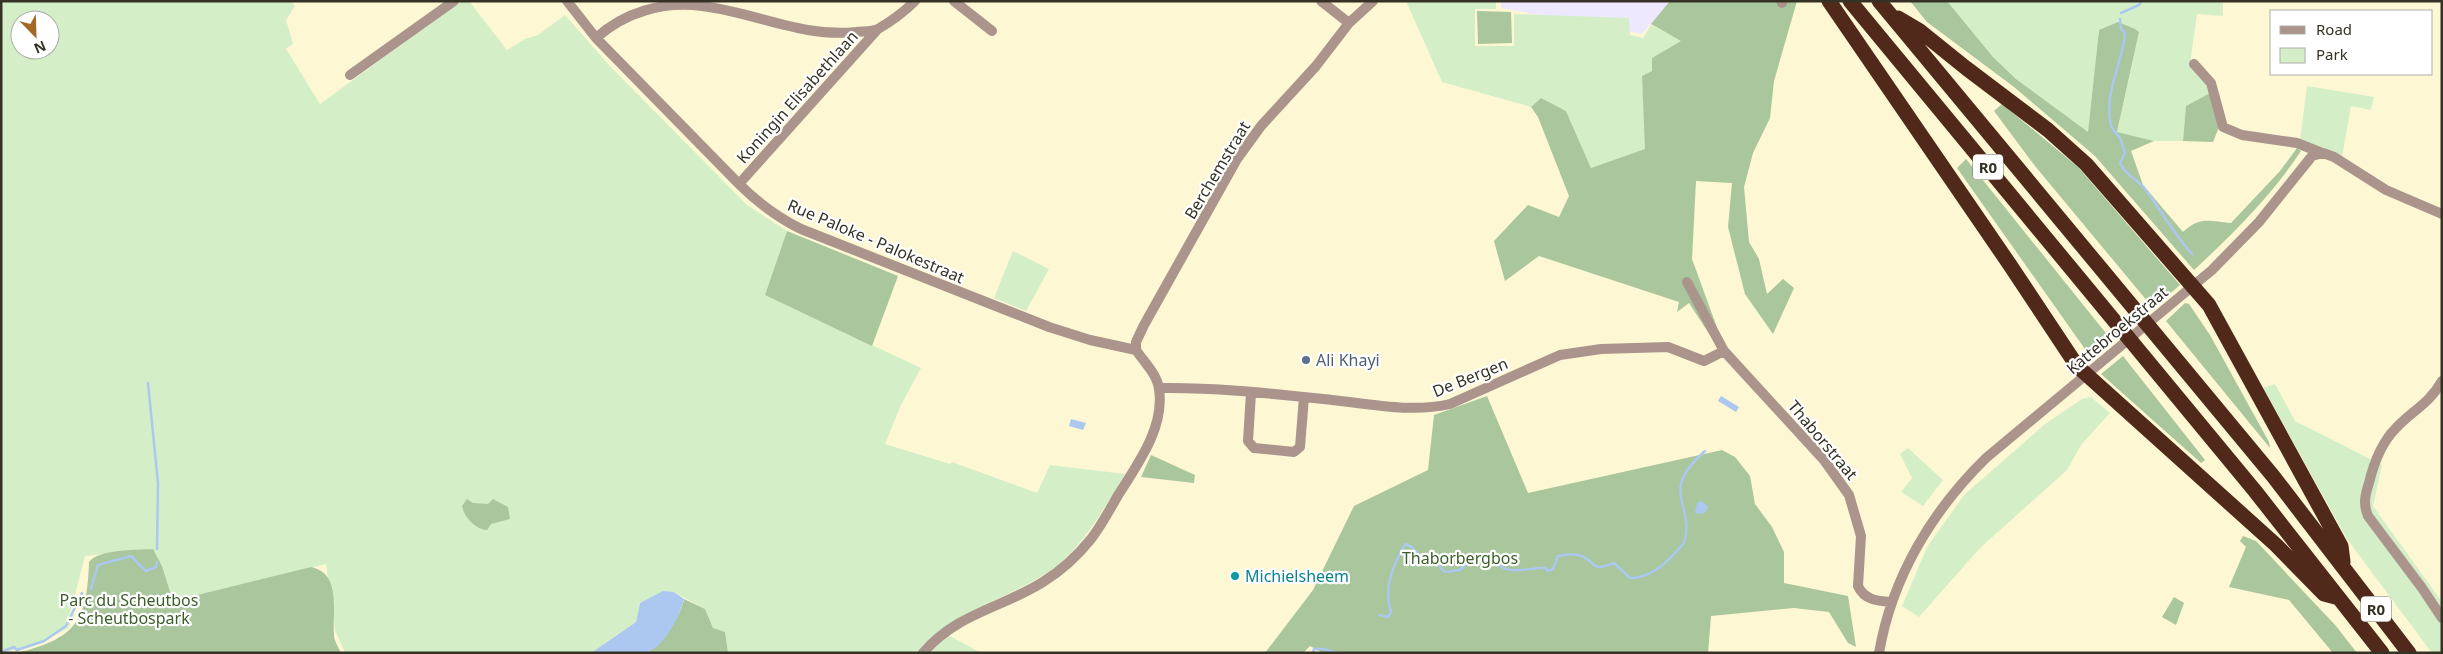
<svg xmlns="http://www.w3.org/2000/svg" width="2443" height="654" font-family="'Noto Sans',sans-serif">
	<rect width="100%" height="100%" fill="#fdf7d3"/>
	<path fill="#eee8fe" d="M1501,1H1670V2L1642,34L1501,8Z"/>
	<path fill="#d4efc8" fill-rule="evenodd" d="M1,1H291L295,6L286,20L293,44L286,49L320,104L461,1H469L507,50L525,39L538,35L565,15L609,65L747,205L787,231L765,295L921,368L901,405L885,444L950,464L952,462L1037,493L1050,465L1125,474C1101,513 1079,556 1037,579C995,603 949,614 917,653H728L713,628L705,609L674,592L640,603L636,622L591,653H345L335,630L326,564L173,602L162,566L153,549L85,556L69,617L75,614L68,628L36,645L1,653ZM20,20H50V50H20Z
		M1406,1H1496V9H1475V46H1514V14L1629,18L1630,35L1643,38L1651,25L1682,41L1652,58V71L1642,76L1646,149L1591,168L1566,111L1541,98L1531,107L1442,82Z
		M1947,1H2223V16L2197,14L2190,64L2212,92L2186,106L2183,141H2154L2117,133L2139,32L2099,30L2088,132L2016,79L1993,57Z
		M2307,86L2374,97L2371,110L2351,106L2342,157L2300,140Z
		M1013,251L1049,269L1026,311L994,298Z
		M2275,384L2295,421L2382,465L2373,506L2442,602V653H2432L2347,539L2263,388Z
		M2091,397L2110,413L2081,445L2067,470L1980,548L1919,617L1902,606L1927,547L1964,495L2045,424L2082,399Z
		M1908,448L1943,480L1923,506L1901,492L1912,478L1900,454Z
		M948,635L981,653H930Z"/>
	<path fill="#a9c69d" d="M1670,1H1797L1774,81L1770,118L1753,153L1744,187L1749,242L1759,259L1767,294L1783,279L1794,288L1773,334L1745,294L1728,227L1732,183L1696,181L1692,259L1723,344L1717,346L1689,303L1677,312L1679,302L1539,256L1505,281L1494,241L1528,205L1559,217L1569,196L1538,117L1531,107L1541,98L1566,111L1591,168L1645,149L1642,76L1652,71V58L1681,41L1651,24Z
		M1910,1H1947L1993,57L2016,79L2088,132L2099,30L2118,22L2135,29L2139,32L2117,132L2154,141L2131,151L2143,185L2183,232C2200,216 2209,221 2231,223L2280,171L2297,148L2301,151C2271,196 2234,233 2194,270L2095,156L2014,87L1927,22Z
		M1477,11L1511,12L1512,43L1478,44Z
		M2212,92L2219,127L2213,142L2183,141L2186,106Z
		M2002,104L2078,167L2180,285L2153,308L2035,166L1994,111Z
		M1966,159L2113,342L2092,359L1957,168Z
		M787,231L898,276L872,346L765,295Z
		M2185,303L2189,304L2210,335L2269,442L2270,448L2166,321Z
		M2123,356L2205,460L2201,463L2101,374Z
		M1487,396L1528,493L1722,450L1735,457L1750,476L1755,504L1772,527L1784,552V583L1848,596L1856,647L1848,643L1829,612L1794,608L1711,616L1708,653H1323L1310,646L1303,653H1265L1313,590L1354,506L1428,470L1434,415Z
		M1151,455L1195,475L1194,483L1141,477Z
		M467,499L473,503L488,504L493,499L508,507L510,519L491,524L487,530C475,529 464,517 462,506Z
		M2243,536L2256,541L2336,626L2357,653H2333L2289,600L2229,587L2246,547L2240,541Z
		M153,549L162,566L173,601L311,567C342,573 332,613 334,635C334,641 339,648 341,653H17C76,638 87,622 89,562C98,549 138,550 153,549Z
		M2174,597L2184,603L2176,625L2162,617Z
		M684,599L705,609L713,628L725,632L728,653H646C662,641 681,618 684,599Z"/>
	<path fill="#acc8f0" d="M1721,396L1739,407L1736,412L1718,401Z
		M1071,419L1086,423L1083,430L1069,426Z
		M1701,501L1708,506L1706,512L1702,514L1695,513L1697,503Z
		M663,591L674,592L684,599C681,615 663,649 645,653C629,654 608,653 591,653L636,622L640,603Z"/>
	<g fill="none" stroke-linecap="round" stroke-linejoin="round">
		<path stroke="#acc8f0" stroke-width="2.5" d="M2121,13L2139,5L2142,1
			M2120,19L2121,29L2125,33C2123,63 2103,94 2111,125C2112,130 2117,134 2120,138C2122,142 2123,148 2125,153L2120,163C2127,177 2136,178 2146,190C2161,211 2174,234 2192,254
			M148,383L158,483L157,549
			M91,589L98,565L131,556L146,571L156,567L157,562
			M1379,615L1388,617L1391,612C1383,587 1393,566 1405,544L1412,547L1427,564L1439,561L1440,567L1445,572L1460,570L1477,555L1484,556L1486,562L1498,560L1500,566C1514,575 1530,567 1545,568L1548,571L1553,569L1558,556C1564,555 1572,554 1578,555C1597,559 1588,574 1614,563L1630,578C1654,578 1669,560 1684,543C1696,503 1657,493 1705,451
			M1,652L14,647L17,650L44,641L66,626L82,593
			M1313,653L1314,649H1323L1337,653"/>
		<path stroke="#aa948c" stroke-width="10" d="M567,1L596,38L739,184C758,203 777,217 801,229L1049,327L1090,340L1136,350
			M954,1L992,31
			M1321,1L1349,23
			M1782,3V1
			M596,38C625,12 663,1 702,6C754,12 802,38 856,32C862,31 872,32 878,29C890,22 905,11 915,1
			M2194,64L2211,83L2223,127L2242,135L2297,143L2322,153
			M350,75L454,1
			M739,184L877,30
			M1687,282L1724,351L1824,460L1849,495L1861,536L1858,586C1864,600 1878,601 1891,602
			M1136,350V342L1144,325L1237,159L1261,126L1316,66L1349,23L1373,1
			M2442,381C2429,404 2413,410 2396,428C2381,443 2374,462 2369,483C2365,495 2363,504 2368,516L2422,588L2442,618
			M1159,388C1216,387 1275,394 1332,400C1371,404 1411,413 1450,404L1560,355L1601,349L1668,347L1704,361L1724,351
			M1251,393L1248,441L1254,448L1294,452L1300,447L1304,397
			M923,653C957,613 1002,608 1043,582C1061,571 1078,555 1091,539C1101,526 1109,511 1117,497C1137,465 1165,428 1159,389C1157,374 1144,362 1136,350
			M1879,653C1892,577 1932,511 1986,458L2212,270L2259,222L2312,156L2323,153L2334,157L2386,190L2442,214"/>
		<path stroke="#51291a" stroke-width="15" d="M1829,1L2010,265L2077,366L2276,545L2324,594L2339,598
			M1850,1L2255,491L2382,653
			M1879,1L2273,476L2409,653
			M1898,18L1920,31L1966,68L2048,130L2086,164L2209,305L2341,546L2343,562"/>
	</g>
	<circle fill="#5c6f8a" stroke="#fff" stroke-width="2" cx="1306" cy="360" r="5"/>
	<circle fill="#0f9aa8" stroke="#fff" stroke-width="2" cx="1235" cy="576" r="5"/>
	<g text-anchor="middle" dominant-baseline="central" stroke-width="4.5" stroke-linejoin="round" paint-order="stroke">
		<g fill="#fff" stroke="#727066" stroke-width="1">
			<rect x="1973" y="154.5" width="30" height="25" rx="4"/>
			<rect x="2361" y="596.5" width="30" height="25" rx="4"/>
		</g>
		<g font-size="15" font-weight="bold" fill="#353225">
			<text x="1988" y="167">R0</text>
			<text x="2376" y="609">R0</text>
		</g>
		<g font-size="16" fill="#353225" stroke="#fff">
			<text transform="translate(797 97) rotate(-48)">Koningin Elisabethlaan</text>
			<text transform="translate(1217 170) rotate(-59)">Berchemstraat</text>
			<text transform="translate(876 241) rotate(23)">Rue Paloke - Palokestraat</text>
			<text transform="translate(2117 330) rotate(-40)">Kattebroekstraat</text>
			<text transform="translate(1470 377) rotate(-22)">De Bergen</text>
			<text transform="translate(1823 440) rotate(50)">Thaborstraat</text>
		</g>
		<g font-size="16" fill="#4e5e75" stroke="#fff" text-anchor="start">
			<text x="1316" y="360">Ali Khayi</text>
		</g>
		<g font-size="16" fill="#3a5e27" stroke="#fff">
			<text x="1460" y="558">Thaborbergbos</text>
			<text x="129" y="600">Parc du Scheutbos<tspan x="129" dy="18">- Scheutbospark</tspan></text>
		</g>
		<g font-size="16" fill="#0d838f" stroke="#fff" text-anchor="start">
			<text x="1245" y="576">Michielsheem</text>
		</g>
	</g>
	<rect width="2443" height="654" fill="none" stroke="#353225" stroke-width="5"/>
	<rect x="2270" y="10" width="162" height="65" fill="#ffffff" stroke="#aeada8"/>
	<rect x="2280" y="26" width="25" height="8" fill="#aa948c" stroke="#aeada8"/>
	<text x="2316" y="35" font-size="15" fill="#353225">Road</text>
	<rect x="2280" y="48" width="25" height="15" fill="#d4efc8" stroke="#aeada8"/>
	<text x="2316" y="60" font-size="15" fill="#353225">Park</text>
	<g transform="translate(35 35) rotate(157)"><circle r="24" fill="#ffffff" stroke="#aeada8"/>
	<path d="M0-4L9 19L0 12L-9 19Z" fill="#a26827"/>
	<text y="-8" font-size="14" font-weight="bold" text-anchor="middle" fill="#353225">N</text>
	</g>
</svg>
